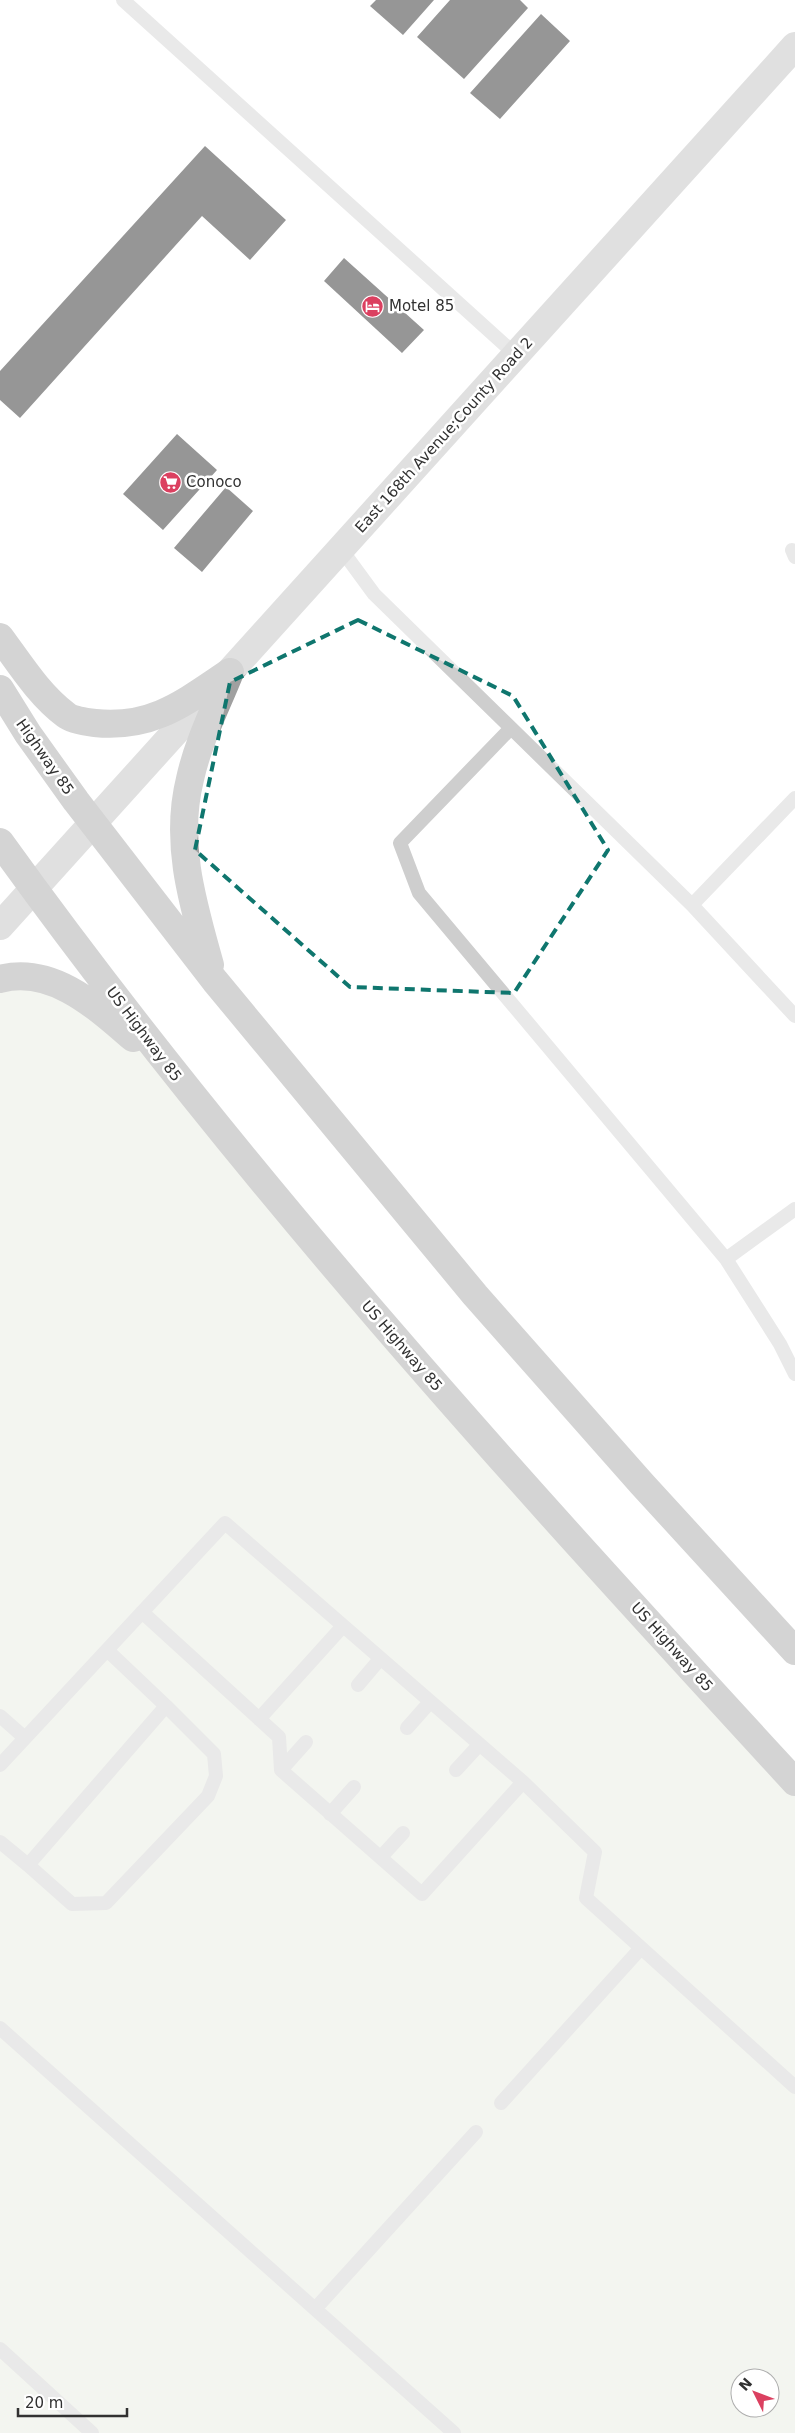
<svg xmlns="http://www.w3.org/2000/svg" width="795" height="2433" font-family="'DejaVu Sans',sans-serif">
	<rect width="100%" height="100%" fill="#fff"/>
	<path fill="#e5e9dd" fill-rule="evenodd" d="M0,979L51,982L175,1076L795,1782V2433H0ZM740,2378H770V2408H740Z"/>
	<path fill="#181818" d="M376,0H434L403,35L370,6Z
		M450,0H520L528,8L464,79L417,37Z
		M541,14L570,41L500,119L470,93Z
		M205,146L286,220L250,260L202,216L20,418L0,400V371Z
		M344,258L424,330L402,353L324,281Z
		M177,434L217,470L163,530L123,494Z
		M226,487L253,511L202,572L174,548Z"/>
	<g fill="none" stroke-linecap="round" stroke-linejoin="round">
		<path stroke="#cecece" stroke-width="14" d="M123,0L516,355
			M341,549L374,594L692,905L795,1016
			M792,550L795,557
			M511,728L400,843L419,893L726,1259
			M692,905L795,798
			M795,1209L726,1259L780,1344L795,1374
			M142,1612L279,1737L281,1770L422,1894L523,1782
			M358,1685L380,1659
			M0,1716L25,1738
			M259,1719L343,1626
			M407,1728L430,1702
			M0,1765L225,1523L523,1782L595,1852L586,1898L795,2087
			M281,1770L306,1742
			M456,1770L479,1745
			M330,1814L354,1787
			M0,1842L28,1865L166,1706L107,1650
			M381,1857L403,1833
			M28,1865L72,1904L106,1903L208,1796L216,1776L214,1754L166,1706
			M0,2028L454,2433
			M501,2103L641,1948
			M315,2309L476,2132
			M0,2349L92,2433"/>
		<path stroke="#bbb" stroke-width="28" d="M0,926L795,46"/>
		<path stroke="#a0a0a0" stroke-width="28" d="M0,637C20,664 39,695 66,715C72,720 87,722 95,723C153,729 185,702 230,672
			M0,689L28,734L76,801L215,981L475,1295L642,1484L795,1651
			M0,842C240,1176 517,1480 795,1782
			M210,965C193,904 174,843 190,779C198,742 216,707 230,672
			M0,979C52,965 97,1007 133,1038"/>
	</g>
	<path d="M0 0H795V2433H0ZM358,620L513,696L608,850L514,993L350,987L195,850L230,682Z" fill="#fff" fill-opacity=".55" fill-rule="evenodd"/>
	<path fill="none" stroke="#0f766e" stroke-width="4" stroke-dasharray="10 6" stroke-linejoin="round" d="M358,620L513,696L608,850L514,993L350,987L195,850L230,682Z"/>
	<defs>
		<symbol id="hotel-disc" viewBox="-11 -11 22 22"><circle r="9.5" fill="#db4060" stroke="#fff"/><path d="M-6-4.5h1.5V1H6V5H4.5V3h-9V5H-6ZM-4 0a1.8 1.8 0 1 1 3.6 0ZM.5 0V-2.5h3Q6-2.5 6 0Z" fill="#fff"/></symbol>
		<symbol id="supermarket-disc" viewBox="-11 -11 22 22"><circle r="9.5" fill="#db4060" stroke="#fff"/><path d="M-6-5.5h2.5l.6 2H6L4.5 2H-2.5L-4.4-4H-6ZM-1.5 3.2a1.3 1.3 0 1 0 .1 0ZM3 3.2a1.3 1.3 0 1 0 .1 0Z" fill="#fff"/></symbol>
	</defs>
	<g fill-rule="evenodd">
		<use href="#hotel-disc" x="360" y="294" width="25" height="25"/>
		<use href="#supermarket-disc" x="158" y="470" width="25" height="25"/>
	</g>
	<g text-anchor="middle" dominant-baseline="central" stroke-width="5" stroke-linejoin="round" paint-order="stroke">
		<g font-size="15" fill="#313131" stroke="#fff" text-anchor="start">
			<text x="389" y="306">Motel 85</text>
			<text x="186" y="482">Conoco</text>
		</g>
		<g font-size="15" fill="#313131" stroke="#fff">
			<text transform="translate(444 435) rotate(-48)">East 168th Avenue;County Road 2</text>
			<text transform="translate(45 757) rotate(55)">Highway 85</text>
			<text transform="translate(144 1034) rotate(53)">US Highway 85</text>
			<text transform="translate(402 1346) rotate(49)">US Highway 85</text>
			<text transform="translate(672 1647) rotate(48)">US Highway 85</text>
		</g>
	</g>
	<g transform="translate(755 2393) rotate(312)"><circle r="24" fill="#ffffff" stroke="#adadad"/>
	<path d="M0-4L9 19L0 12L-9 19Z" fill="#db4060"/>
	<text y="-8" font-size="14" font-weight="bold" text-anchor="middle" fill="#313131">N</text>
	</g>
	<path d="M18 2408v8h109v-8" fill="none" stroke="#313131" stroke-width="2.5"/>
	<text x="25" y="2408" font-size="15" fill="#313131" stroke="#ffffff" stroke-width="4" paint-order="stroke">20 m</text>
</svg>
